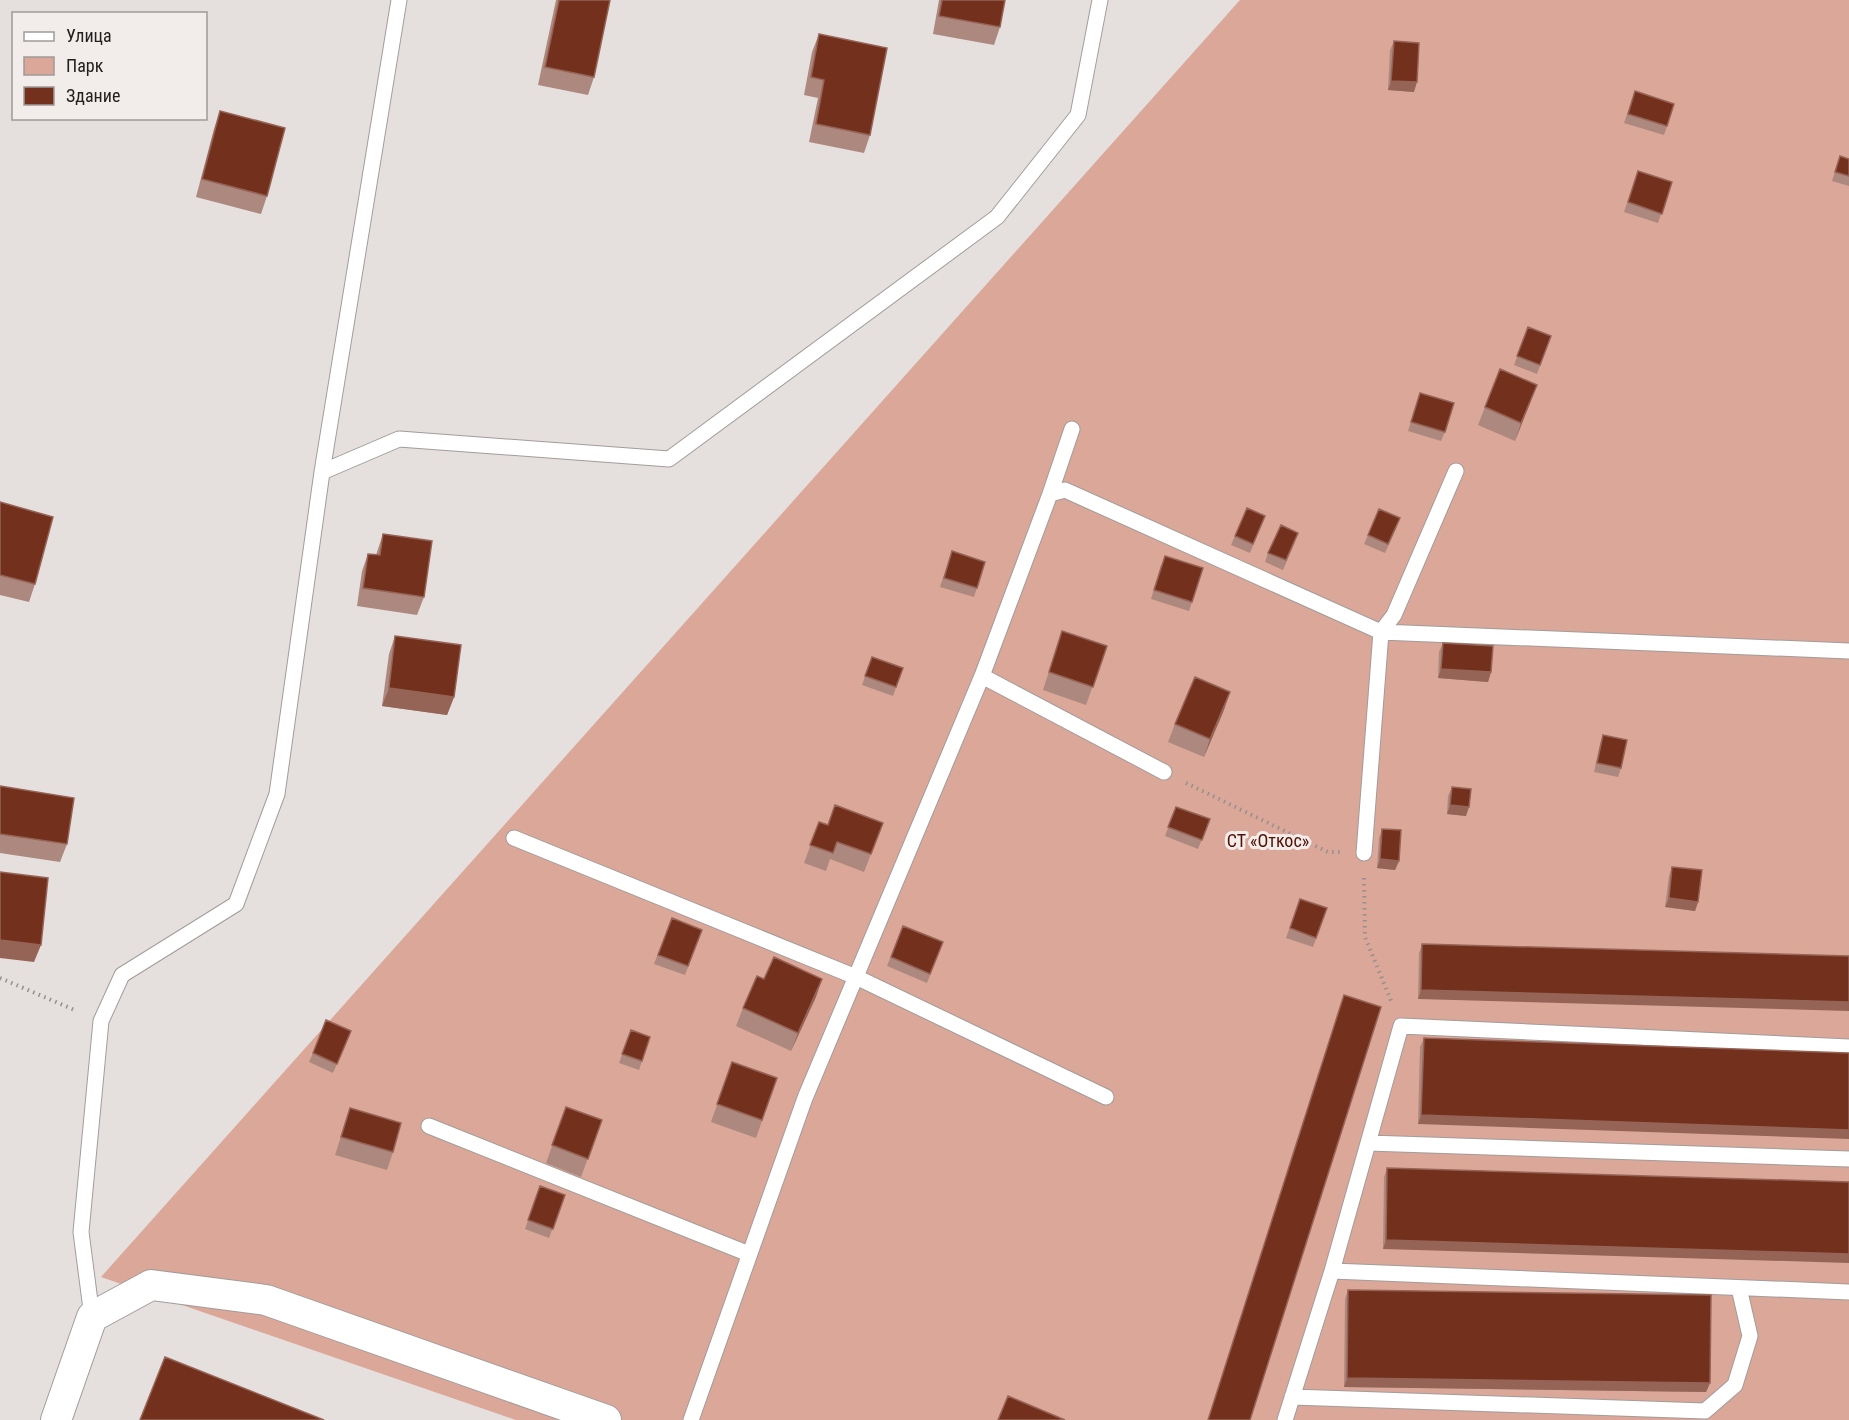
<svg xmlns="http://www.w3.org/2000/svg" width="1849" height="1420" font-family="'Roboto Condensed',sans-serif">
	<rect width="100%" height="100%" fill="#e5dfde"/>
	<path fill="#dba798" d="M1240,0H1849V1420H516L101,1277Z"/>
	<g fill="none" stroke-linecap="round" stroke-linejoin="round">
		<defs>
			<path id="service" d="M322,472L399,0
				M1050,494L1072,429
				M982,676L1164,772
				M514,838L856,977L1106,1097
				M1364,853L1381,632L1394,615L1456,471
				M429,1126L749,1254
				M1368,1143L1849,1159
				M1332,1271L1849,1292
				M92,1317L81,1232L101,1021L122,975L236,904L277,794L322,472L399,439L669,459L997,217L1078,115L1100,0
				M1292,1397L1705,1411L1735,1385L1750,1336L1739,1288
				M691,1420L805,1098L982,676L1050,494L1065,490L1381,632L1849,651
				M1285,1420L1332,1271L1401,1026L1849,1047"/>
			<path id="minor" d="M56,1420L92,1317L151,1285L266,1300L606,1420"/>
		</defs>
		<use href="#service" stroke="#a29c9b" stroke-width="17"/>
		<use href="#minor" stroke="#a29c9b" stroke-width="32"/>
		<path stroke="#94908f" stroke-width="4" stroke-dasharray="1.5 4.5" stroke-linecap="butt" d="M1186,783L1328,852H1340
			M1364,878L1365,937L1392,1003
			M0,978L77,1011"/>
		<use href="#service" stroke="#fff" stroke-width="15"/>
		<use href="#minor" stroke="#fff" stroke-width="30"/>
	</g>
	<path fill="#ac887e" d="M556,0H610L594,77L588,95L538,85Z
		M939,0H1005L1000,27L994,45L933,34Z
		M819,34L870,135L864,153L809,142L818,98L804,95L812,52Z
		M1394,41L1414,92L1388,90L1390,50Z
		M1635,91L1667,126L1664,135L1624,123Z
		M220,111L267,196L261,214L196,197L214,129Z
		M1840,156L1849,159V186L1832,181Z
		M1638,171L1672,182L1658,223L1624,212Z
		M1528,327L1551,336L1537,374L1514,365Z
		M1537,385L1515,441L1478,425L1485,407Z
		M1420,393L1445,432L1441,441L1408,431Z
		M0,502L35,584L29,602L0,595Z
		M1265,516L1250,553L1231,545L1235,536Z
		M1397,527L1385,553L1364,544L1368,535Z
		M383,534L424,597L417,615L357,606L362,571L368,554L376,555Z
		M1295,542L1283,570L1265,562L1268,553Z
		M952,551L985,562L974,597L940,587Z
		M1161,565L1192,602L1189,611L1151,599Z
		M1062,631L1107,646L1086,705L1043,690Z
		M395,636L454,697L447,715L382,706L389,654Z
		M1443,643L1491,672L1488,682L1438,678L1439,652Z
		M872,657L903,668L893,696L862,685Z
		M1224,710L1204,757L1168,742L1175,724Z
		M1603,735L1621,768L1618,777L1594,772L1600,744Z
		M0,786L67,844L60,862L0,853Z
		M1452,787L1466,816L1447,814L1448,796Z
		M1176,807L1210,819L1198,849L1165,836Z
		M819,822L828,825L883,823L864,872L830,859L826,871L804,863Z
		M1382,829L1399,861L1395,870L1377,868L1379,838Z
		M1672,867L1698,902L1695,911L1665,907L1669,876Z
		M1300,899L1327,908L1313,947L1286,938Z
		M672,918L702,930L685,975L654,964Z
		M903,926L943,942L927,983L887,966Z
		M1422,944L1849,956L1418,999L1419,953Z
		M764,979L816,997L791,1051L736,1026L743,1008Z
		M631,1030L650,1037L639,1070L619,1063Z
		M351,1031L333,1073L309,1062L313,1053Z
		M1424,1038L1849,1053L1418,1124L1420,1047Z
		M732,1062L777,1078L756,1138L711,1122Z
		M566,1107L602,1120L581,1177L546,1163Z
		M350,1108L393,1152L387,1170L335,1155Z
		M1387,1168L1849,1182L1383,1249L1384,1177Z
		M540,1186L565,1195L549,1238L525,1229Z
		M1348,1290L1710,1383L1706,1392L1344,1387L1345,1299Z"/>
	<path fill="#956457" d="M1391,81L1417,82L1414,92L1388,90Z
		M1537,385L1530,403L1515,441L1521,423Z
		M1441,669L1491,672L1488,682L1438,678Z
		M389,688L454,697L447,715L382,706Z
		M1230,692L1224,710L1204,757L1210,739Z
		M1450,805L1469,807L1466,816L1447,814Z
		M1380,859L1399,861L1395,870L1377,868Z
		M1669,898L1698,902L1695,911L1665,907Z
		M0,940L41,945L34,962L0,958Z
		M822,979L816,997L791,1051L798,1033Z
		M1421,990L1849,1002V1011L1418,999Z
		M1421,1115L1849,1130V1139L1418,1124Z
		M1386,1240L1849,1254V1263L1383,1249Z
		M1347,1378L1710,1383L1706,1392L1344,1387Z"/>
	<path fill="#73301d" stroke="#956457" stroke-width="1.5" d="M559,0H610L594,77L545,67Z
		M942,0H1005L1000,27L939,16Z
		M819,34L887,48L870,135L816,124L824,80L811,77Z
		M1394,41L1419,43L1417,82L1391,81Z
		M1635,91L1674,104L1667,126L1628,114Z
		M220,111L285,128L267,196L202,179Z
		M1840,156L1849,159V176L1835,172Z
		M1638,171L1672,182L1662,214L1628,202Z
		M1528,327L1551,336L1540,365L1517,356Z
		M1500,369L1537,385L1521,423L1485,407Z
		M1420,393L1454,403L1445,432L1411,422Z
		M0,502L53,517L35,584L0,575Z
		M1247,508L1265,516L1253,544L1235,536Z
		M1379,509L1400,518L1388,544L1368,535Z
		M1281,525L1298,533L1286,560L1268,553Z
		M383,534L432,541L424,597L363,588L368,554L380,555Z
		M952,551L985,562L977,588L944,578Z
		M1165,556L1203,568L1192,602L1154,590Z
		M1062,631L1107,646L1093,687L1049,672Z
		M395,636L461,645L454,697L389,688Z
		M1443,643L1493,646L1491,672L1441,669Z
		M872,657L903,668L896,687L865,676Z
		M1195,677L1230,692L1210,739L1175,724Z
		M1603,735L1627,740L1621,768L1597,763Z
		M0,786L74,798L67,844L0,834Z
		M1452,787L1471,789L1469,807L1450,805Z
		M835,805L883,823L871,854L837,842L833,853L810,845L819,822L828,825Z
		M1176,807L1210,819L1202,840L1168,827Z
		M1382,829L1401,830L1399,861L1380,859Z
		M1672,867L1702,870L1698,902L1669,898Z
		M0,872L48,878L41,945L0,940Z
		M1300,899L1327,908L1316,938L1290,928Z
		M672,918L702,930L688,966L658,955Z
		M903,926L943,942L930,974L891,957Z
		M1422,944L1849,956V1002L1421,990Z
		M774,957L822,979L798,1033L743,1008L757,976L764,979Z
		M1344,995L1381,1007L1250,1420H1208Z
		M326,1020L351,1031L337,1064L313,1053Z
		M631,1030L650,1037L642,1061L622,1054Z
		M1424,1038L1849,1053V1130L1421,1115Z
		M732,1062L777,1078L762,1120L717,1104Z
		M566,1107L602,1120L588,1159L552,1145Z
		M350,1108L401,1123L393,1152L341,1137Z
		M1387,1168L1849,1182V1254L1386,1240Z
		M540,1186L565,1195L553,1229L528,1220Z
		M1348,1290L1711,1295L1710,1383L1347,1378Z
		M165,1357L324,1420H140Z
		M1008,1396L1065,1420H998Z"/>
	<g text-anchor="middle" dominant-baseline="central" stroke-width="6" stroke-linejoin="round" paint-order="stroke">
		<g font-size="18" fill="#541000" stroke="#f2eceb">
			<text x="1268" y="840">СТ «Откос»</text>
		</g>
	</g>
	<rect x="12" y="12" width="195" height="108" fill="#f2eceb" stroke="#9f9a99" stroke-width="1.5"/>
	<rect x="24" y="32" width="30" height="9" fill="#ffffff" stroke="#9f9a99" stroke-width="1.5"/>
	<text x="66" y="42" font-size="18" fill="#22201f">Улица</text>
	<rect x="24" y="57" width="30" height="18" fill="#dba798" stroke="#9f9a99" stroke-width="1.5"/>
	<text x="66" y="72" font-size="18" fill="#22201f">Парк</text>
	<rect x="24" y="87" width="30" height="18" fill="#73301d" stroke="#9f9a99" stroke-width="1.5"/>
	<text x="66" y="102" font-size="18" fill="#22201f">Здание</text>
</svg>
